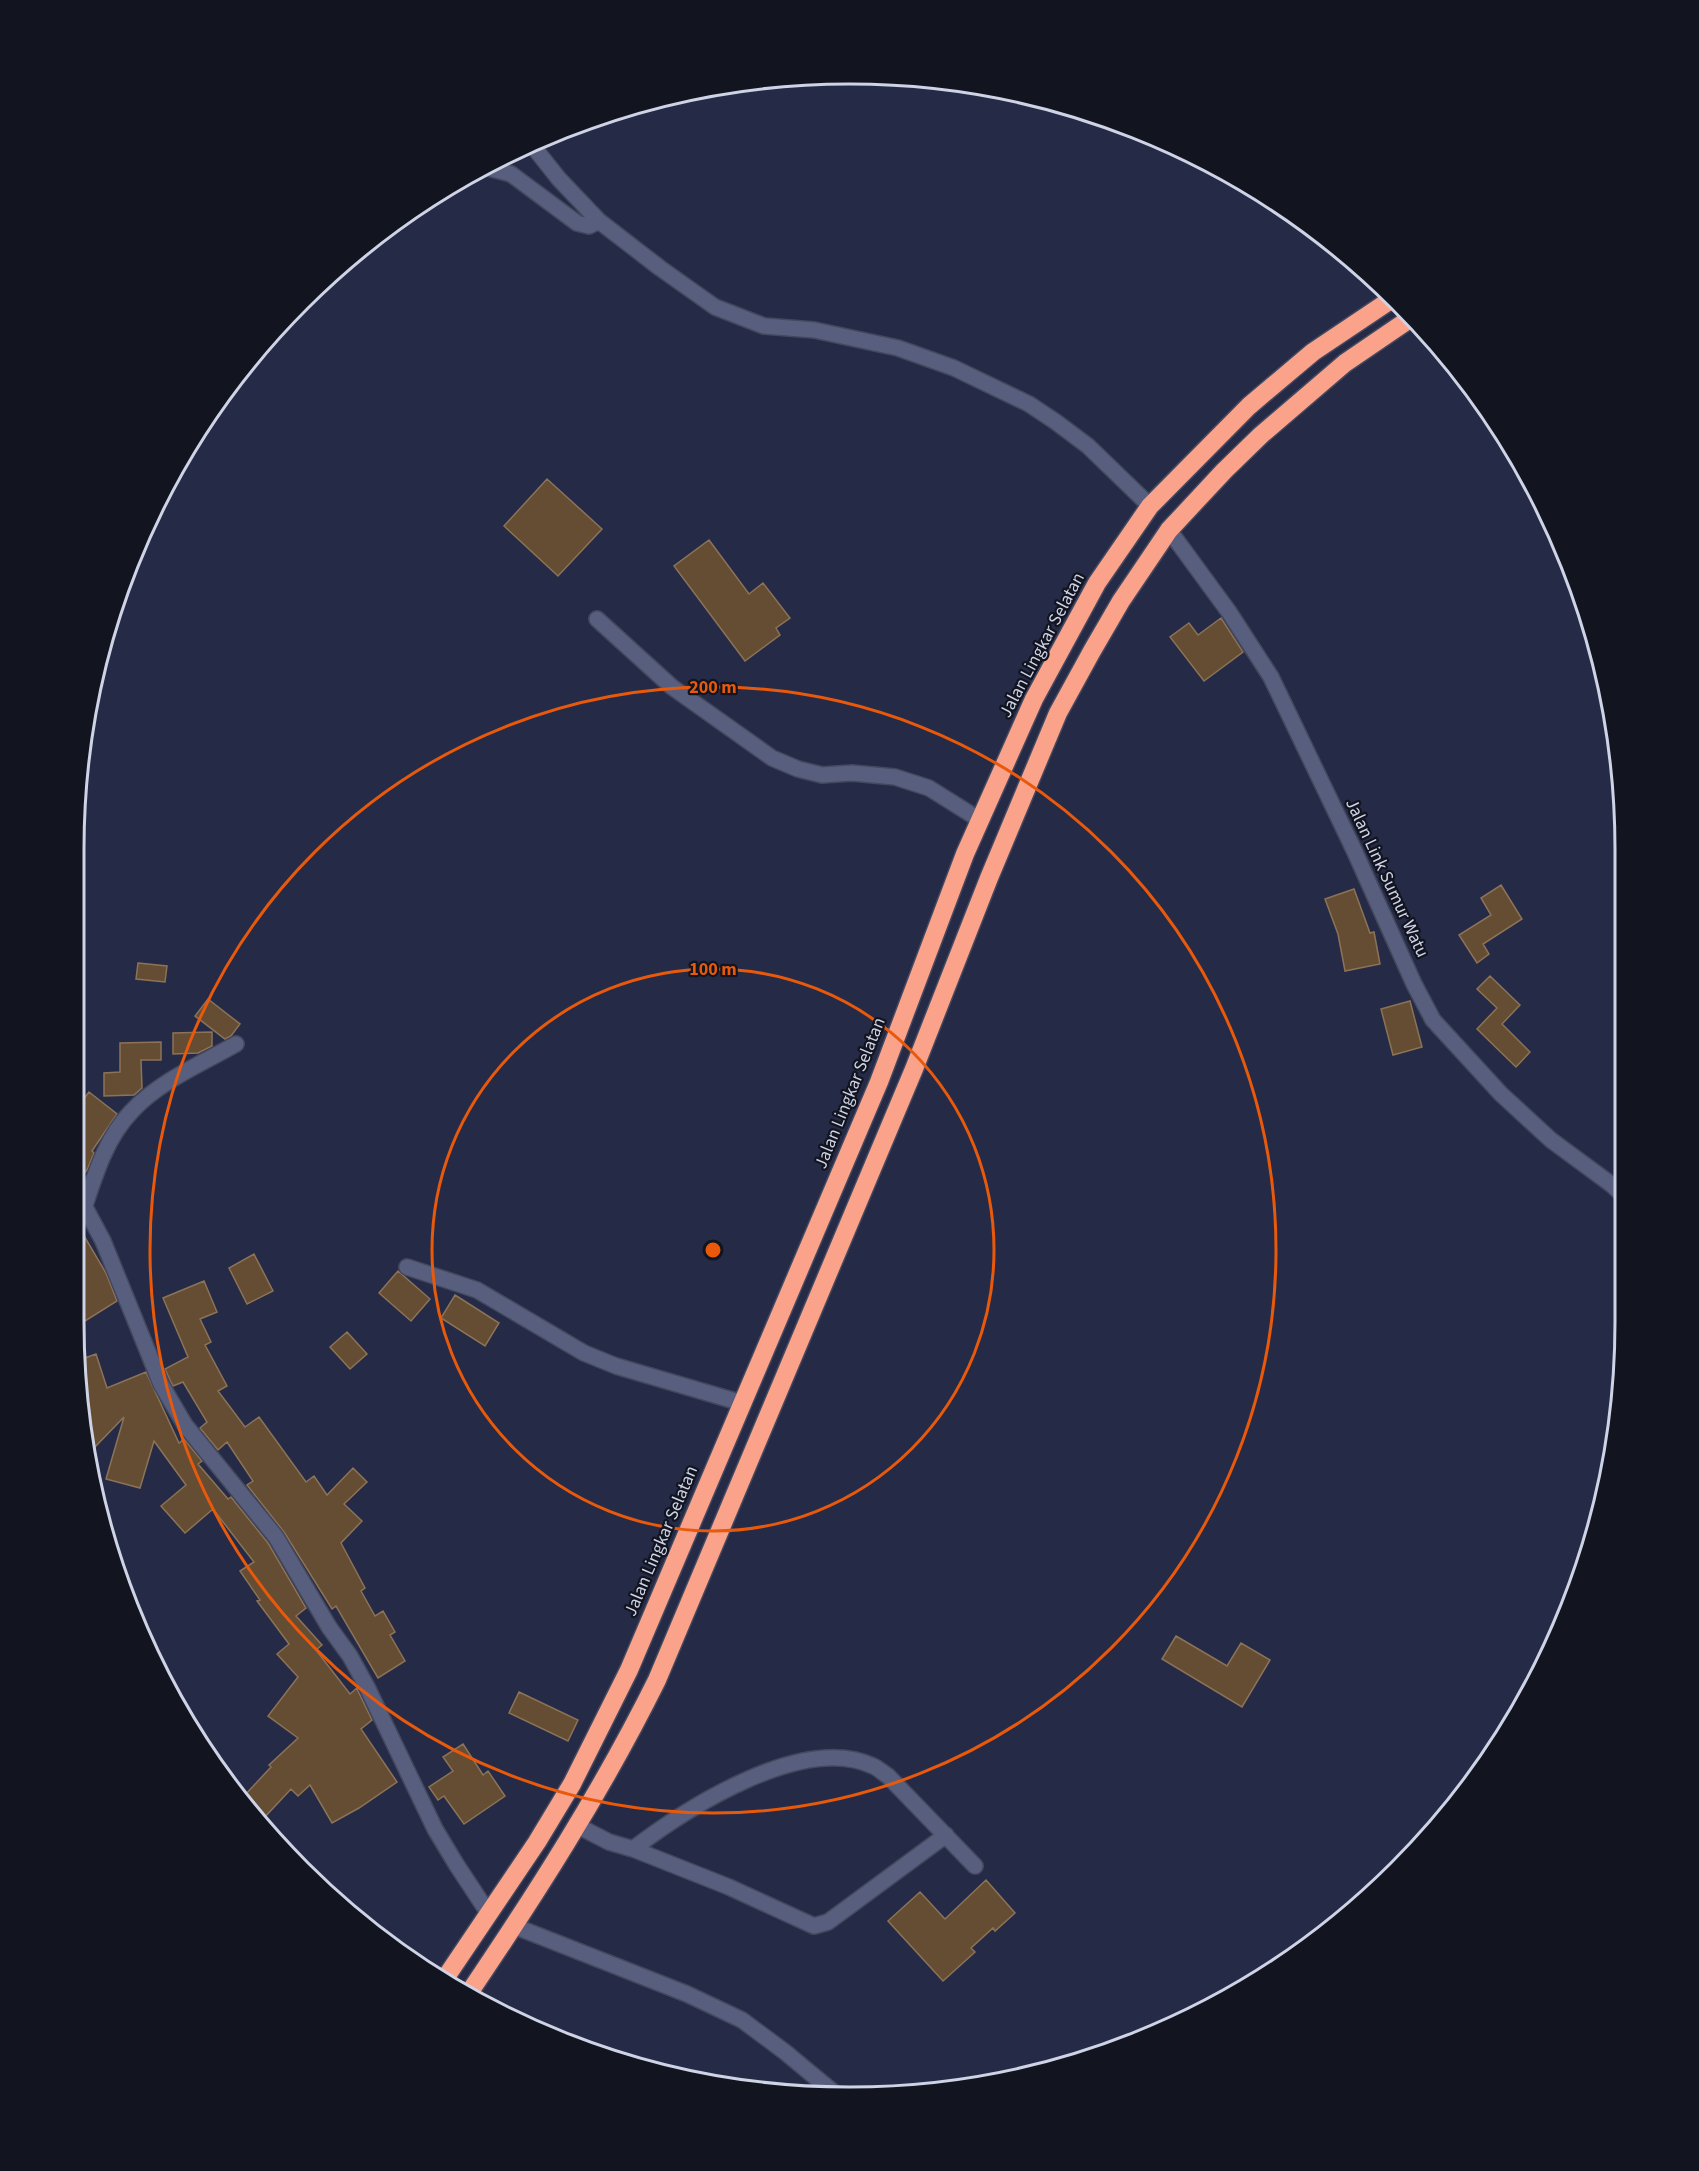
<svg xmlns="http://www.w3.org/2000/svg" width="1699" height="2171" font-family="'Source Sans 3',sans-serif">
	<rect width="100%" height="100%" fill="#252b46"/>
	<path fill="#644d33" stroke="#8c7358" stroke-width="1.5" d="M547,479L602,529L558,576L504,526Z
		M709,540L749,594L763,583L790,618L776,628L780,635L745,661L674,566Z
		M1221,618L1243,652L1204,681L1170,637L1189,623L1198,635Z
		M1501,885L1522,919L1483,944L1489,954L1477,963L1459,935L1491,915L1481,898Z
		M1354,889L1370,933L1374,932L1380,964L1345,971L1338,934L1325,899Z
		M138,963L167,966L165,982L136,979Z
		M1490,976L1520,1005L1502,1024L1530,1052L1516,1067L1477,1029L1497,1008L1477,989Z
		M208,999L240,1024L231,1036L225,1039L195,1016Z
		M1410,1001L1422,1047L1393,1055L1381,1009Z
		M212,1032V1046L198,1053L173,1054V1033Z
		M161,1042V1060H141L142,1088L134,1095L104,1096V1073L120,1072V1043Z
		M89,1092L117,1114L92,1151L94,1153L87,1170L74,1184V1111Z
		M74,1219L106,1273L117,1301L74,1328Z
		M254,1254L273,1291L247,1304L229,1268Z
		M398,1271L430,1299L411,1321L379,1293Z
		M204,1281L217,1312L200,1319L211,1342L205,1345L227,1386L218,1391L245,1427L259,1417L306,1482L314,1476L327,1495L353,1468L367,1482L344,1504L362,1521L341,1543L365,1588L361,1591L375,1616L383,1611L395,1632L390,1635L405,1661L378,1678L336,1606L332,1609L284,1532L247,1485L253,1481L227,1442L218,1450L200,1428L207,1422L183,1382L173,1386L170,1380L165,1369L188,1357L163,1298Z
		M455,1295L499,1323L485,1346L441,1318Z
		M347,1332L367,1354L350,1369L330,1347Z
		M96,1354L107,1388L146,1372L179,1443L184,1439L202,1461L198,1464L228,1499L231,1497L268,1543L306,1608L296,1616L322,1645L316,1650L350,1694L357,1688L358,1691L372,1720L361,1729L397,1782L359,1808L332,1823L310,1785L298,1796L291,1789L262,1820L244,1796L271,1767L269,1765L298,1738L268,1716L298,1677L277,1654L289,1644L257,1601L260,1600L240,1571L254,1562L213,1509L185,1533L161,1506L186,1485L154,1441L140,1488L106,1479L124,1417L91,1451L79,1360Z
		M1176,1636L1227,1666L1241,1643L1270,1660L1242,1707L1162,1659Z
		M519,1692L578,1720L568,1741L509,1713Z
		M463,1744L483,1775L488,1771L505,1796L464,1824L444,1796L438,1800L429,1787L453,1771L443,1757Z
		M986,1880L1015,1913L995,1931L993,1928L971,1948L975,1952L943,1981L888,1921L920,1892L945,1919Z"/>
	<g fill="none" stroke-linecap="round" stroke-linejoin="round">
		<defs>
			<path id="minor" d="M532,145L559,179L599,221L660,268L715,307L764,326L814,330L898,348L954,368L1029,404L1056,422L1088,446L1150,506
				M485,167L511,174L577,223L589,226L599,221
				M1169,530L1229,612L1271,677L1354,850L1414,984L1433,1020L1501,1094L1551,1140L1612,1185L1625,1197
				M597,619L672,687L772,758L798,769L822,775L852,773L895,777L929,788L980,820
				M74,1203L87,1211L103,1241L161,1384L185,1425L276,1537L329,1627L350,1656L367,1687L435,1829L456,1864L489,1914
				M84,1208C95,1175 106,1138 131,1112C158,1082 201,1064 236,1044
				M407,1267L477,1290L584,1353L616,1366L742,1403
				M578,1826L609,1842L633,1849C687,1808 803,1733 873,1766C878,1768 883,1773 888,1776L975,1866
				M633,1849L729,1887L814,1926L828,1922L946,1835
				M514,1926L687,1994L742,2020L785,2052L838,2096"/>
			<path id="highway" d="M444,1980L537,1842L572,1784L629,1670L879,1082L965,854L1034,699L1097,583L1150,506L1249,406L1313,352L1392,299
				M467,1996C536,1894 602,1791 657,1680L914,1069L989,878L1058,713L1092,651L1121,601L1169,530L1224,471L1261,435L1345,363L1411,318"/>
		</defs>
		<use href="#minor" stroke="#44485f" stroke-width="18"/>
		<use href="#highway" stroke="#44485f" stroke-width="21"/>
		<use href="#minor" stroke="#585f7e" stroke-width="15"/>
		<use href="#highway" stroke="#fba28a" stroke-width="18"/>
	</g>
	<g fill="none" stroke="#e8590c" stroke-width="3">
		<circle cx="713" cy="1250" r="281"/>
		<circle cx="713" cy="1250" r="563"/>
	</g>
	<g text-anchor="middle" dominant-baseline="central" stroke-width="4.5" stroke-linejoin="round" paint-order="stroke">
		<g font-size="18" fill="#ced3e5" stroke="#121420">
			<text transform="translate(1042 645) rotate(-62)">Jalan Lingkar Selatan</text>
			<text transform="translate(1387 878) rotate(65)">Jalan Link Sumur Watu</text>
			<text transform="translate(850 1093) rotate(-68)">Jalan Lingkar Selatan</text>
			<text transform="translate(661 1541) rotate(-67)">Jalan Lingkar Selatan</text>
		</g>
	</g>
	<path d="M0 0H1699V2171H0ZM849 84H850A765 765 0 0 1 1615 849V1322A765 765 0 0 1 850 2087H849A765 765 0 0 1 84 1322V849A765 765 0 0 1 849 84Z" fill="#121420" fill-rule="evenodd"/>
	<path fill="none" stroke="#ced3e5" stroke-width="3" d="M849 84H850A765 765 0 0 1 1615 849V1322A765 765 0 0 1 850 2087H849A765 765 0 0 1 84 1322V849A765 765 0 0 1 849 84Z"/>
	<circle cx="713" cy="1250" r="9" fill="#e8590c" stroke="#121420" stroke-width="3"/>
	<g font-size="18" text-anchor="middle" font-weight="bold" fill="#e8590c" stroke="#121420" stroke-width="4.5" stroke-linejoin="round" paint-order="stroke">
		<text x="713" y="693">200 m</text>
		<text x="713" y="975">100 m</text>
	</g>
</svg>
